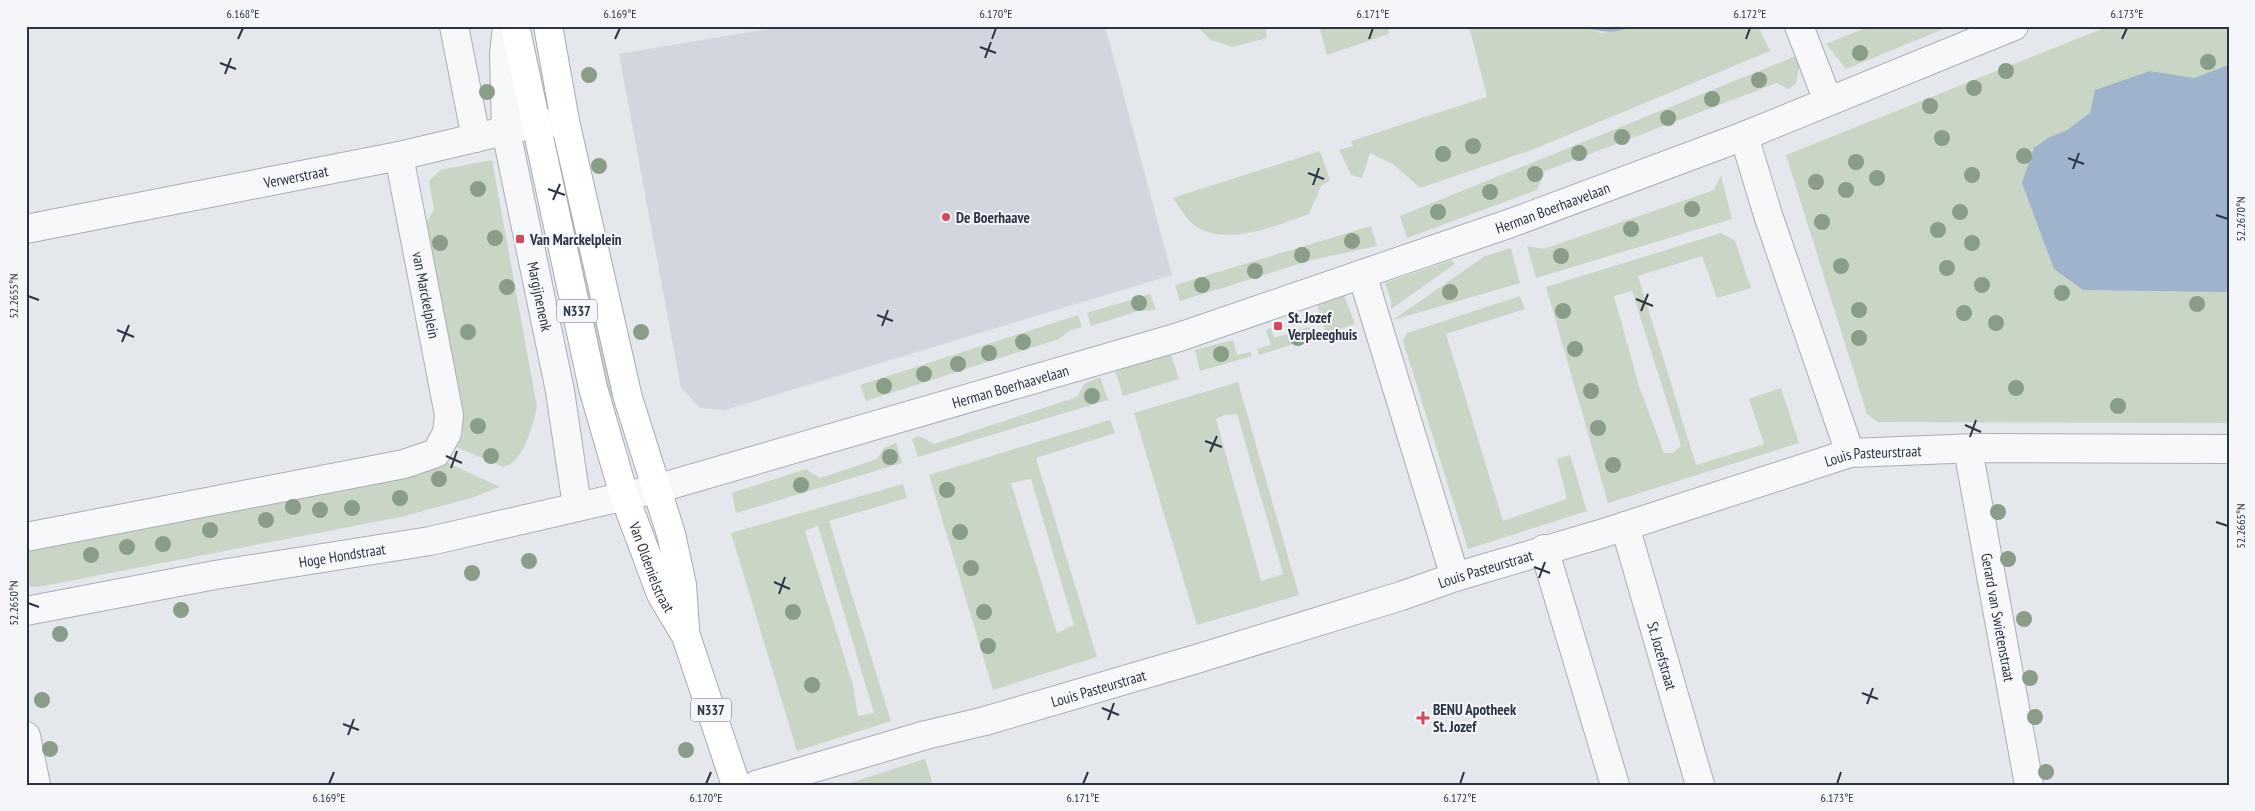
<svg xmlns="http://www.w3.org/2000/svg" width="2255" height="811" font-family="'PT Sans Narrow',sans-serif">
	<rect width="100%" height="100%" fill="#e4e7ec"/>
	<path fill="#d2d6de" d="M785,26H1105L1172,275L725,410L700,408L681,388L619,54Z"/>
	<path fill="#c9d6c5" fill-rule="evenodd" d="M1196,26H1265L1267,38L1233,47L1211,40Z
		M1319,26H1388L1389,34L1327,55Z
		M1469,26H1580L1601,33L1628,29L1633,26H1758L1770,51L1534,149L1420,188L1393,164L1370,153L1362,178L1351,175L1339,150L1353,146L1351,141L1487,97Z
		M1870,26H1951L1846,69L1826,44Z
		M2109,26H2229V423L1878,422L1867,414L1786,155Z
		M1801,54L1796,84L1788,89L1777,83L1545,171L1537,190L1407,238L1400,216Z
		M558,149L589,293L620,395L609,398L553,151Z
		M1320,151L1330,180L1321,186L1309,214C1278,225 1225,248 1194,225C1186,219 1179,206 1173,198Z
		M492,160L537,407C532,426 525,461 503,467L456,447L463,434L425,224L434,210L429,181L440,170Z
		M1721,175L1732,219L1536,278L1527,246L1544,249L1714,190Z
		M1371,226L1377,246L1312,260L1180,301L1175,285Z
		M1721,233L1735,241L1751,288L1717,298L1702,256L1638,276L1696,465L1764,444L1749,399L1781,388L1799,443L1608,503L1546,287ZM1632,291L1681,446L1673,453H1664L1639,386L1614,296Z
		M1511,248L1520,283L1393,320L1485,256Z
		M1452,260L1455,264L1391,309V301L1385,283Z
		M1150,294L1156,310L1138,311L1091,326L1087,313Z
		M1344,295L1355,324L1326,334L1317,304Z
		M1520,296L1525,309L1446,334L1503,521L1567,499L1557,459L1570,455L1587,511L1468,549L1403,341L1407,333Z
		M1078,315L1082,327L1069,331L1059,339L866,401L860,385Z
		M1309,327L1313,338L1259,355L1257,349L1271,345L1266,330L1271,328L1274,338Z
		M1233,340L1237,355L1251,352L1252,356L1200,371L1195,350Z
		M1170,351L1179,379L1123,396L1114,368Z
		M1100,377L1108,400L918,457L912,439L919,436L934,444L1077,397L1084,384Z
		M1238,382L1299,595L1197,625L1134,413ZM1237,414L1283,574L1261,581L1216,419L1224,415Z
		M1110,420L1115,433L1036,458L1097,657L993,690L929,475ZM1031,479L1074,625L1057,633L1011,483Z
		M896,443L902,463L736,513L732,493L806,469L820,478L877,459L884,448Z
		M444,461L500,487L471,498L401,517L38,587L26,586V545Z
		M903,484L907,498L829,521L891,721L797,751L731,533ZM817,526H818L874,713L858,716L853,685L805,531Z
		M925,759L933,785H843Z"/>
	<path fill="#9fb4cc" d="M1580,26H1633C1616,35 1597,32 1580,26Z
		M2229,65V292L2083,290L2054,269L2022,183L2034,148L2048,138L2067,130L2090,113L2095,90L2150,71L2194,78Z"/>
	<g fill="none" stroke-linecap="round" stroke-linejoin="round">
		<defs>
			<g id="minor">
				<path d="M454,26L476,138"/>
				<path id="s1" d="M507,26L504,54L506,131L560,391L577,506"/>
				<path d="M1799,26L1828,101"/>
				<path d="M1744,136L1768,215L1850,453"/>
				<path id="s2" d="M26,229L399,156L521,127L565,121"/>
				<path d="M1362,274L1455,577"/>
				<path id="s3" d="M1968,449L2029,785"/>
				<path id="s4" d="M1625,526L1700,785"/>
				<path d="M26,537L404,464L436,453L447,433L449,415L399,156"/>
				<path d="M1544,549L1615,785"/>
				<path id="s5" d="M26,611L215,575L430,541L656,489L1179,337L1511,223L1744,136L2014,26"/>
				<path d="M26,736L36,785"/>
				<path id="s6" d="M756,785L926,735L985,721L1193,660L1401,596L1455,577L1604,533L1850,453L1978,448L2229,449"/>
			</g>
			<g id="major">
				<path id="s7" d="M515,26L593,388L624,495L661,594L686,636L736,785"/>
				<path d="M548,26L565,121L628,398L671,534L682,585L685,629"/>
			</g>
		</defs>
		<use href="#minor" stroke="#a9aeb7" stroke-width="30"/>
		<use href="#major" stroke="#a3abb8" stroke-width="30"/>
		<use href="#minor" stroke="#f7f8fa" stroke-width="28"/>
		<use href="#major" stroke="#fff" stroke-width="28"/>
	</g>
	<g fill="#899d89">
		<circle cx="1860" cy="53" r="8"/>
		<circle cx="2208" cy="62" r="8"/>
		<circle cx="2006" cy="71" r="8"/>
		<circle cx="589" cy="75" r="8"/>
		<circle cx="1759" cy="80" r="8"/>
		<circle cx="1974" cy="88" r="8"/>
		<circle cx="487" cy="92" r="8"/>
		<circle cx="1712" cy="99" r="8"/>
		<circle cx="1930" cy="106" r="8"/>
		<circle cx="1668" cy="118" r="8"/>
		<circle cx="1622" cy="137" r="8"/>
		<circle cx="1942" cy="138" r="8"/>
		<circle cx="1473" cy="146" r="8"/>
		<circle cx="1579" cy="153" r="8"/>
		<circle cx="1443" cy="154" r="8"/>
		<circle cx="2024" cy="156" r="8"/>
		<circle cx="1856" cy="162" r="8"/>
		<circle cx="599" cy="166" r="8"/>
		<circle cx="1535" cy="174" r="8"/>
		<circle cx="1972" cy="175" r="8"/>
		<circle cx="1877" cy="178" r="8"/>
		<circle cx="1816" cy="182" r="8"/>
		<circle cx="478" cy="189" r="8"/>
		<circle cx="1846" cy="190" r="8"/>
		<circle cx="1490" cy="192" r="8"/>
		<circle cx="1692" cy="209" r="8"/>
		<circle cx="1438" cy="212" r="8"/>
		<circle cx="1960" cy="212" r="8"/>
		<circle cx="1822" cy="222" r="8"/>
		<circle cx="1631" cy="229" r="8"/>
		<circle cx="1938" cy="230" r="8"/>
		<circle cx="495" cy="238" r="8"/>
		<circle cx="1352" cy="241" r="8"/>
		<circle cx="440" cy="243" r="8"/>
		<circle cx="1972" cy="243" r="8"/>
		<circle cx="1302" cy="255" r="8"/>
		<circle cx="1561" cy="256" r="8"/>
		<circle cx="1841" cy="266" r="8"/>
		<circle cx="1947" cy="268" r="8"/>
		<circle cx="1255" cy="271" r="8"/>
		<circle cx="1202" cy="285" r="8"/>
		<circle cx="1982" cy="285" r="8"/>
		<circle cx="507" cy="287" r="8"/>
		<circle cx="1450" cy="292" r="8"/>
		<circle cx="2062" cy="293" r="8"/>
		<circle cx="1139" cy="303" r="8"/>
		<circle cx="2197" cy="304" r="8"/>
		<circle cx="1859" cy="310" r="8"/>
		<circle cx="1563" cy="311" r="8"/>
		<circle cx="1964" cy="313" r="8"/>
		<circle cx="1996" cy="323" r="8"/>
		<circle cx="468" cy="332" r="8"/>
		<circle cx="641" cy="332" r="8"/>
		<circle cx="1298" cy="338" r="8"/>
		<circle cx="1859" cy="338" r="8"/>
		<circle cx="1023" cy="342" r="8"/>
		<circle cx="1575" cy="349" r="8"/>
		<circle cx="989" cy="353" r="8"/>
		<circle cx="1221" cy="354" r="8"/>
		<circle cx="958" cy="364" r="8"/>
		<circle cx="924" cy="374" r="8"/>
		<circle cx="884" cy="386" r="8"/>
		<circle cx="2016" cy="388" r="8"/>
		<circle cx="1591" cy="391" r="8"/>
		<circle cx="1092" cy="396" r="8"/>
		<circle cx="2118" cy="406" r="8"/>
		<circle cx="478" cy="426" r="8"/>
		<circle cx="1598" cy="428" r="8"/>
		<circle cx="491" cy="456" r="8"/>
		<circle cx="890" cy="457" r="8"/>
		<circle cx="1613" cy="465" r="8"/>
		<circle cx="439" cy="479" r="8"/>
		<circle cx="801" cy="485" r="8"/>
		<circle cx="947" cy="490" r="8"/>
		<circle cx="400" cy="498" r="8"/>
		<circle cx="293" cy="507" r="8"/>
		<circle cx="352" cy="508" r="8"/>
		<circle cx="320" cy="510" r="8"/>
		<circle cx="1998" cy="512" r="8"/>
		<circle cx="266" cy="520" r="8"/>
		<circle cx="210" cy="530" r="8"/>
		<circle cx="960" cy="532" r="8"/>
		<circle cx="163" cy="544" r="8"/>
		<circle cx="127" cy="547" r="8"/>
		<circle cx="91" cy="555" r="8"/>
		<circle cx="2008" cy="559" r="8"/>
		<circle cx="529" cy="561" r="8"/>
		<circle cx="971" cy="568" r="8"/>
		<circle cx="472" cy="573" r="8"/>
		<circle cx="181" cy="610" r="8"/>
		<circle cx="793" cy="612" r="8"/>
		<circle cx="984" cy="612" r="8"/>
		<circle cx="2024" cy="619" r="8"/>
		<circle cx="60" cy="634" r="8"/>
		<circle cx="988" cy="646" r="8"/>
		<circle cx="2030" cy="678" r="8"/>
		<circle cx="812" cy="685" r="8"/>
		<circle cx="42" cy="700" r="8"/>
		<circle cx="2035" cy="717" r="8"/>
		<circle cx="50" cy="749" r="8"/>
		<circle cx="686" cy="750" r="8"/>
		<circle cx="2046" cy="772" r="8"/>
	</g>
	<path fill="none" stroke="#2b3445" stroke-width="2" d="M238,39L243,28M615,39L620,28M992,39L996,28M1369,39L1373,28M1746,39L1750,28M2122,39L2127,28M980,47L996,53M985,58L991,42M220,63L236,69M225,74L231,58M2068,158L2084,164M2073,169L2079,153M1308,173L1324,179M1313,185L1319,168M548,189L565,195M553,200L560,184M2216,215L2228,219M28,296L39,300M1636,299L1653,306M1641,311L1648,294M877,315L893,321M882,326L888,310M117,330L134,337M122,342L129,325M1965,425L1981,432M1970,437L1976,420M1205,441L1222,447M1210,452L1217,436M446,456L462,463M451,468L457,451M2216,522L2228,526M1534,567L1550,573M1539,578L1545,562M774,582L790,589M779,594L785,577M28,603L39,607M1862,693L1878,699M1867,704L1873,688M1102,708L1119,715M1108,720L1114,703M343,724L359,730M348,735L354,719M329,784L334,772M706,784L711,772M1083,784L1088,772M1460,784L1464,772M1837,784L1841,772"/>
	<g fill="#d1495b" stroke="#f4f6f9" stroke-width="2">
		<circle cx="946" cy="217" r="5"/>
		<rect x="515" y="234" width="10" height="10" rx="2.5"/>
		<rect x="1273" y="321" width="10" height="10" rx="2.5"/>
		<path d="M1420.5 710.5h5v5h5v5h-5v5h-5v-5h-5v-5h5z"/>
	</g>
	<g text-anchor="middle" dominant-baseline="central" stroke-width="4" stroke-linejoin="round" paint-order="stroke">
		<g fill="#f4f6f9" stroke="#676e7b" stroke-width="1">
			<rect x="557" y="299.5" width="40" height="23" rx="4"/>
			<rect x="691" y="698.5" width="40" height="23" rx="4"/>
		</g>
		<g font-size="14" font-weight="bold" fill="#2b3445">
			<text x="577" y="311">N337</text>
			<text x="711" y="710">N337</text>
		</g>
		<g font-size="15" fill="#2b3445" stroke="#f4f6f9">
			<text stroke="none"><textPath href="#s2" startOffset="275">Verwerstraat</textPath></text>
			<text stroke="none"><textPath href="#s5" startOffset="1582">Herman Boerhaavelaan</textPath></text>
			<text transform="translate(426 295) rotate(79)">van Marckelplein</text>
			<text stroke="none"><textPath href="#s1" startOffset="274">Margijnenenk</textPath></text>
			<text stroke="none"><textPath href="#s5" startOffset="1011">Herman Boerhaavelaan</textPath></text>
			<text stroke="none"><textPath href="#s6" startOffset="1166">Louis Pasteurstraat</textPath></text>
			<text stroke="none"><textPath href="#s5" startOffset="321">Hoge Hondstraat</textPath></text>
			<text stroke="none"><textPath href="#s7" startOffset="559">Van Oldenielstraat</textPath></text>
			<text stroke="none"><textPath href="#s6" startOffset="761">Louis Pasteurstraat</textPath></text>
			<text stroke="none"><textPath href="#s3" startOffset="171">Gerard van Swietenstraat</textPath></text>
			<text stroke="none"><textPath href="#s4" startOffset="135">St. Jozefstraat</textPath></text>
			<text stroke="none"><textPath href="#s6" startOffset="356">Louis Pasteurstraat</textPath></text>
		</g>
		<g font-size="15" font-weight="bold" fill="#2b3445" stroke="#f4f6f9" text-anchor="start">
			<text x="956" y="217">De Boerhaave</text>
			<text x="530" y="239">Van Marckelplein</text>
			<text x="1288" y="317">St. Jozef<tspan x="1288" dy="17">Verpleeghuis</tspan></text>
			<text x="1433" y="709">BENU Apotheek<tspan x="1433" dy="17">St. Jozef</tspan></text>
		</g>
	</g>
	<rect width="2255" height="811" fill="none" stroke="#f4f6f9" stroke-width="55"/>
	<rect x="28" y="28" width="2200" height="756" fill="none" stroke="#2b3445" stroke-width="2"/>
	<g font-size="12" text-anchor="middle" fill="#2b3445">
		<text x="243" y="18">6.168°E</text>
		<text x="620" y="18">6.169°E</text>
		<text x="996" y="18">6.170°E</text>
		<text x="1373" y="18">6.171°E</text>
		<text x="1750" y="18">6.172°E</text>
		<text x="2127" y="18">6.173°E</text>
		<text transform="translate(2241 219) rotate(-90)" y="4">52.2670°N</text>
		<text transform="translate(14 296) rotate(-90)" y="4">52.2655°N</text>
		<text transform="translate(2241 526) rotate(-90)" y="4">52.2665°N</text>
		<text transform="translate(14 603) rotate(-90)" y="4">52.2650°N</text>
		<text x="329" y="802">6.169°E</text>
		<text x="706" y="802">6.170°E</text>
		<text x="1083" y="802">6.171°E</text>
		<text x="1460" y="802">6.172°E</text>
		<text x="1837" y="802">6.173°E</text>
	</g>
</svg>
